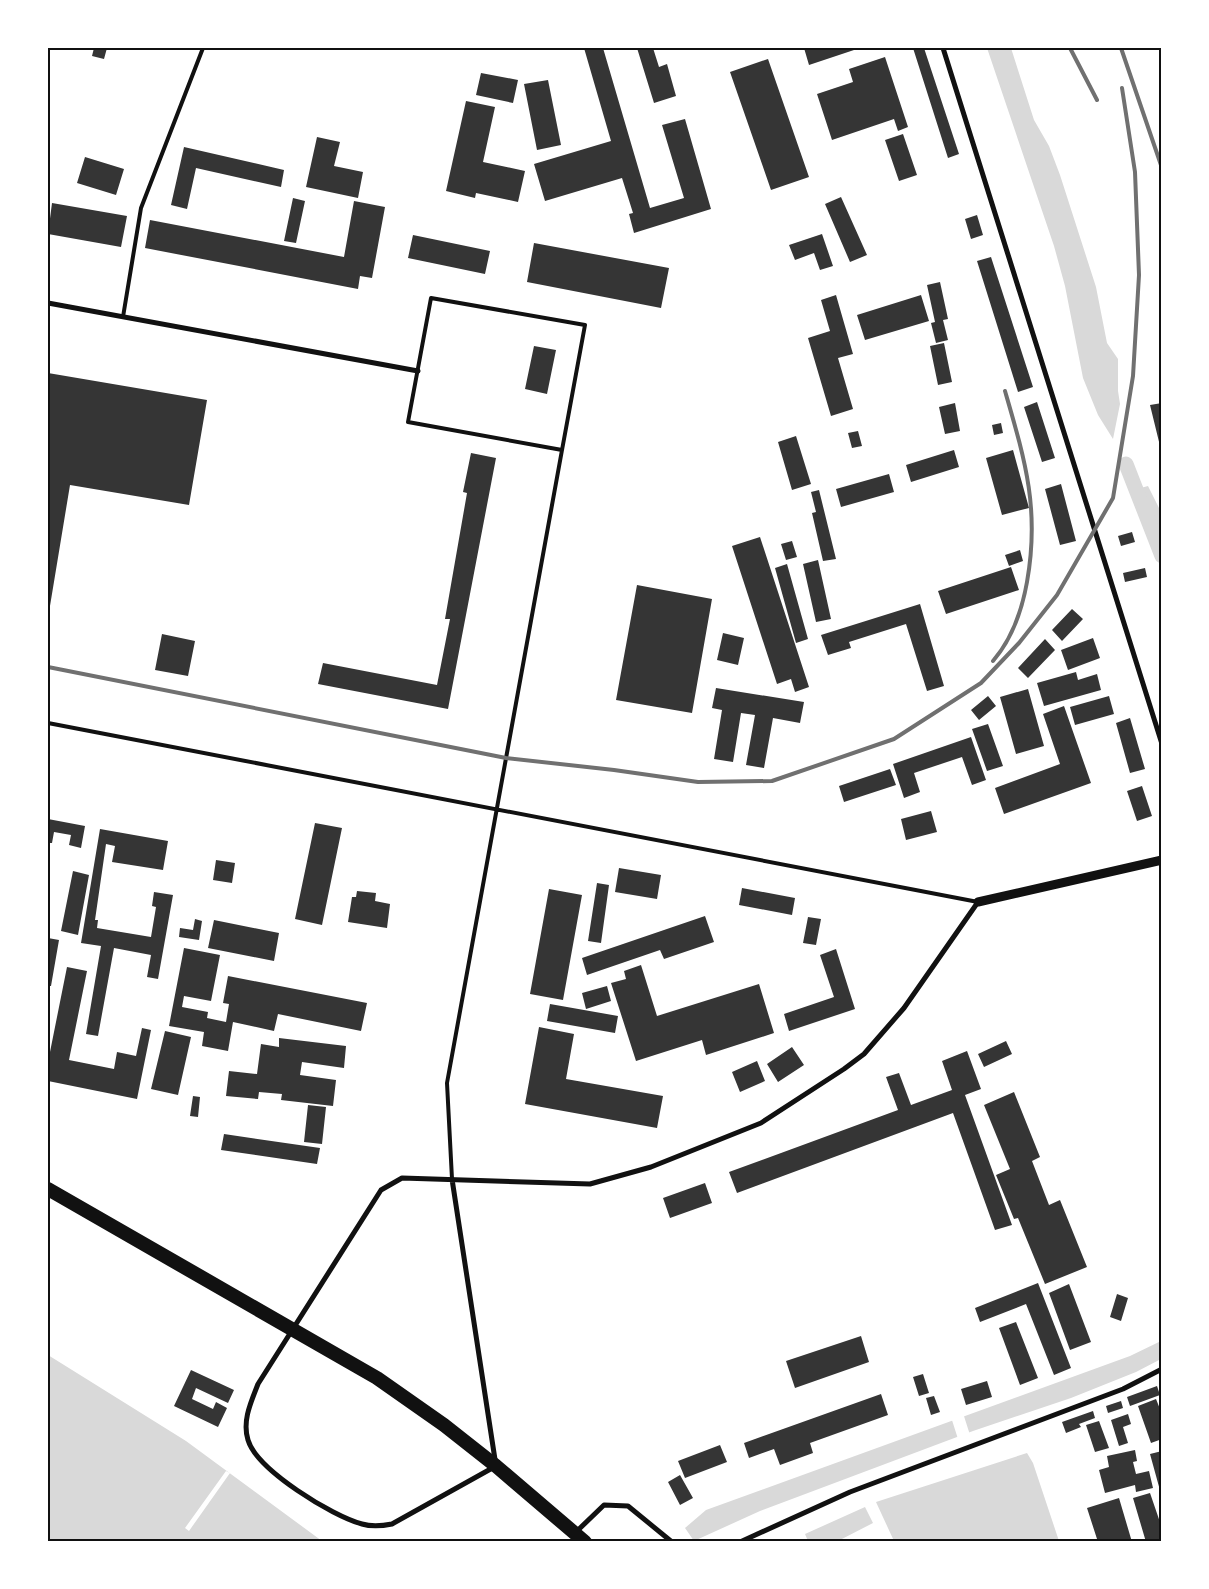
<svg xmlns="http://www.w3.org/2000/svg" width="1209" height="1589" font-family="'Alegreya Sans',sans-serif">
	<rect width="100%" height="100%" fill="#fff"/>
	<path fill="#d9d9d9" d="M987,48H1011L1034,120L1049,146L1060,175L1096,287L1107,343L1118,359V391L1120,404L1113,439L1098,415L1083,378L1065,286L1054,246Z
		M1148,486L1161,512V562L1137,489Z
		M1161,1341V1359L1136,1372L1071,1398L973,1431L760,1511L694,1541L685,1528L706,1510L1130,1356Z
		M48,1355L186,1441L322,1541H48Z
		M1027,1453L1033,1463L1059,1541H894L876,1502Z
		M865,1507L873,1523L838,1541H808L805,1534Z"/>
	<path fill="#fff" d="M963,1413L970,1435L958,1439L951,1417Z
		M226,1471L230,1473L189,1531L185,1528Z"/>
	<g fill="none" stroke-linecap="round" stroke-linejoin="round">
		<path stroke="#d9d9d9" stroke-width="15" d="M1126,464L1162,556"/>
	</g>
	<path fill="#353535" d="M94,48H107L104,59L92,56Z
		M584,48H603L650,208L684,198L662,125L685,119L711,209L634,233L629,214L633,213L622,178L545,201L534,164L611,141Z
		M637,48H653L659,67L667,64L676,96L654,103Z
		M804,48H860L809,65Z
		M913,48H924L959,154L948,158Z
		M885,57L908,127L898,131L894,119L832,140L817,94L853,82L849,69Z
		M768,59L809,177L771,190L730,72Z
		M481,73L518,80L513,103L476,95Z
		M548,80L561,145L537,150L524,84Z
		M466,101L495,107L483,162L525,171L518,202L476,193L475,198L446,191Z
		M903,134L917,175L899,181L885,140Z
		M317,137L340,142L334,166L363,172L358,198L306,187Z
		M184,147L284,170L281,187L196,168L187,209L171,205Z
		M85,157L124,169L116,195L77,183Z
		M841,197L867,255L850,262L825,204Z
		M293,198L305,201L296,243L284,241Z
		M354,201L385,207L372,278L360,276L358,289L145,248L150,220L344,257Z
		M52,203L127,216L121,247L48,234Z
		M977,215L983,235L971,239L965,219Z
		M822,234L833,266L820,270L814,253L795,260L789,245Z
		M413,235L490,251L485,274L408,258Z
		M534,243L669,268L661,308L527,282Z
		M991,257L1033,387L1018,392L977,261Z
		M940,282L948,319L943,320L948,340L936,343L931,323L935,322L927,285Z
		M836,295L853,354L838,358L853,409L831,416L808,338L830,331L821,300Z
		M921,295L929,321L865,340L857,315Z
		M944,343L952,382L938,385L930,346Z
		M534,346L556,350L547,394L525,389Z
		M48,373L207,400L189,505L70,485L49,612Z
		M1037,402L1055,458L1042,462L1024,407Z
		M955,403L960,431L945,434L939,407Z
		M1162,403V450H1161L1150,405Z
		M1001,423L1003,433L994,435L992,425Z
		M858,431L862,446L852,448L848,433Z
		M796,436L811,484L792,490L778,442Z
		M954,450L959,467L911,482L906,465Z
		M1013,450L1029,508L1002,515L986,458Z
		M471,453L496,458L448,709L318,684L323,663L437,685L450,619H445L467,493L463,492Z
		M889,474L894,492L841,507L836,489Z
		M1061,484L1076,541L1060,545L1045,489Z
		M819,490L836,559L823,561L812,513L816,512L811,492Z
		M1132,532L1135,542L1121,546L1118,536Z
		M760,537L809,687L795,692L791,679L777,684L732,546Z
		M792,541L797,557L786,560L781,544Z
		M1020,550L1023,561L1009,566L1005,555Z
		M818,560L831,619L816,622L803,564Z
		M787,564L808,639L796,643L775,568Z
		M1011,567L1019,590L946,614L938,591Z
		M1145,568L1147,577L1125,582L1123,573Z
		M637,585L712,599L692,713L616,700Z
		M920,604L944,686L927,691L906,624L849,642L851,648L828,655L821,635Z
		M1072,609L1083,619L1062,641L1052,630Z
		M723,633L744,638L738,665L717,660Z
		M162,634L195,641L188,676L155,670Z
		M1093,638L1100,658L1068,670L1061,650Z
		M1045,639L1055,650L1028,678L1018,668Z
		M1076,672L1078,680L1097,674L1101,690L1044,706L1037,683Z
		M716,688L804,702L800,723L773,718L764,768L746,765L755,715L741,713L733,762L714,759L722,710L712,708Z
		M1028,689L1044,746L1016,754L1000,697Z
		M988,696L996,706L979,720L971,710Z
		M1109,696L1114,714L1075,725L1070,707Z
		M1064,706L1091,783L1004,814L995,788L1060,764L1043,714Z
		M1130,718L1145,769L1130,773L1116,723Z
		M988,724L1003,766L987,771L972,729Z
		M971,737L986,780L972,785L962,757L914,773L920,792L904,798L893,764Z
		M890,769L896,785L844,802L839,786Z
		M1142,786L1152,816L1137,821L1127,791Z
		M931,811L937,832L906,840L901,819Z
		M48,819L85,826L81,848L69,845L71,835L54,832L52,843H48Z
		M315,823L342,828L322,925L295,919Z
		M100,829L168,841L163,870L112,862L115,846L106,844L95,920H98L97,928L151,937L156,907L152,906L154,892L173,895L158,979L147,977L151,955L114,948L98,1036L86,1034L101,946L81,943Z
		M216,860L235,863L232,883L213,880Z
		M619,868L661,875L657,899L615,892Z
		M73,871L89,875L78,935L61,931Z
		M597,883L609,885L601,943L588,941Z
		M742,888L795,898L792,915L739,905Z
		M549,889L582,895L563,1000L530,994Z
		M357,891L376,893L375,901L390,904L387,928L348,922L352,897H356Z
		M705,916L714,942L664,959L660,950L587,975L582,958Z
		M808,917L821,919L816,945L803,943Z
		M195,919L202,921L199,940L179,937L180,928L193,930Z
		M214,920L279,933L274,961L208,948Z
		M48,938L59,940L51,986H48Z
		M184,948L220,955L211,1001L184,996L182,1007L208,1012L207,1018L226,1022L229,1004L223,1003L228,976L367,1003L361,1031L278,1014L274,1031L233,1022L228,1051L202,1046L204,1032L169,1026Z
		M836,949L855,1009L789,1031L784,1014L834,997L820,955Z
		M641,965L657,1016L759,984L774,1033L706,1055L702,1040L636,1061L611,983L626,979L624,971Z
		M67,967L87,971L69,1060L114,1069L117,1052L136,1056L142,1028L151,1030L137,1099L48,1081V1062Z
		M607,986L611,1001L586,1009L582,993Z
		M550,1004L618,1016L615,1033L547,1021Z
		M539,1027L574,1034L566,1079L663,1096L657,1128L525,1104Z
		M165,1031L191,1037L178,1095L151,1089Z
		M279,1038L346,1046L344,1068L302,1062L300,1075L336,1080L333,1106L281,1100L282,1094L259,1092L258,1099L226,1096L229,1071L257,1074L261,1044L279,1047Z
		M1006,1041L1012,1054L984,1067L978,1054Z
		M792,1047L804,1065L778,1082L767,1064Z
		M967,1051L981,1089L965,1095L1012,1225L995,1230L953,1113L737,1193L729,1172L898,1110L886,1077L899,1073L911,1105L952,1090L942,1061Z
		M757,1061L765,1081L740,1092L732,1072Z
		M1014,1092L1040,1157L1032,1161L1049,1205L1060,1200L1087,1267L1045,1284L1018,1218L1014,1219L996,1175L1010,1169L984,1105Z
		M193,1096L200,1097L198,1117L190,1116Z
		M308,1105L326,1107L322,1144L304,1142Z
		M224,1134L320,1148L317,1164L221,1150Z
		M705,1183L712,1203L670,1218L663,1198Z
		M1038,1283L1071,1368L1054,1375L1026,1304L980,1322L975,1308Z
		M1069,1284L1091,1342L1070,1350L1049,1293Z
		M1117,1294L1128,1298L1121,1321L1110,1317Z
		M1016,1322L1038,1378L1020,1385L999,1328Z
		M861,1336L869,1362L795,1388L786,1361Z
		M191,1370L234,1390L228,1403L196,1388L192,1399L213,1409L216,1402L227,1408L218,1427L174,1406Z
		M923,1374L929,1393L919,1396L913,1377Z
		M987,1381L992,1397L966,1405L961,1389Z
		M1157,1386L1160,1395L1130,1406L1127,1397Z
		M881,1394L888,1415L810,1443L813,1453L780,1465L774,1449L749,1458L744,1443Z
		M934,1396L940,1412L931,1415L926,1398Z
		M1156,1399L1162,1414V1439L1151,1443L1138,1406Z
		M1121,1401L1123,1408L1108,1413L1106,1406Z
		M1093,1411L1095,1418L1079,1424L1081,1427L1066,1433L1062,1422Z
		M1128,1414L1131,1424L1123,1427L1128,1443L1119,1446L1111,1420Z
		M1099,1421L1109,1448L1095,1452L1086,1425Z
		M720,1445L727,1462L685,1478L678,1461Z
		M1135,1450L1137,1461L1133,1462L1136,1474L1149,1471L1153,1488L1136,1492L1135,1485L1105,1493L1099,1470L1109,1467L1107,1456Z
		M1162,1451V1494H1161L1150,1454Z
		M680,1475L693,1498L680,1505L668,1482Z
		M1150,1493L1162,1528V1542H1146L1133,1498Z
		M1119,1498L1132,1542H1098L1087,1508Z"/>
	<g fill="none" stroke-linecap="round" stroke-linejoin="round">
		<path stroke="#111" stroke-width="4" d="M431,298L585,325L562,450L408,422Z
			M123,317L141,208L203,48
			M48,723L978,902
			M452,1179L447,1083L562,450"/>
		<path stroke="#111" stroke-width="5" d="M943,48L1162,744
			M48,303L418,371
			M452,1179L496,1466L392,1524C382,1526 372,1527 362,1524C332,1516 257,1470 248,1440C242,1421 251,1402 258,1384L381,1190L402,1178L590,1184L651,1167L761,1123L844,1069L864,1054L904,1008L978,902
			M576,1532L604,1505L628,1506L672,1542
			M740,1542L850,1492L1123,1389L1162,1369"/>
		<path stroke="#111" stroke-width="9" d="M978,902L1162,860"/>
		<path stroke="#111" stroke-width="14" d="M48,1189L377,1378L444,1425L496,1466L585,1542"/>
		<path stroke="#707070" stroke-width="4" d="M1070,48L1097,100
			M1121,48L1162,168
			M993,661C1012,639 1022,610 1027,582C1040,509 1025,460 1005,391
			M48,667L506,758L614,770L698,782L772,781L894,739L981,683L1019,643L1057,595L1113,498L1133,376L1139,275L1135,172L1122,88"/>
	</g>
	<rect width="1209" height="1589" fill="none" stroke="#ffffff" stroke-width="98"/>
	<rect x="49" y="49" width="1111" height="1491" fill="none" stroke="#111" stroke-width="2"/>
</svg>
